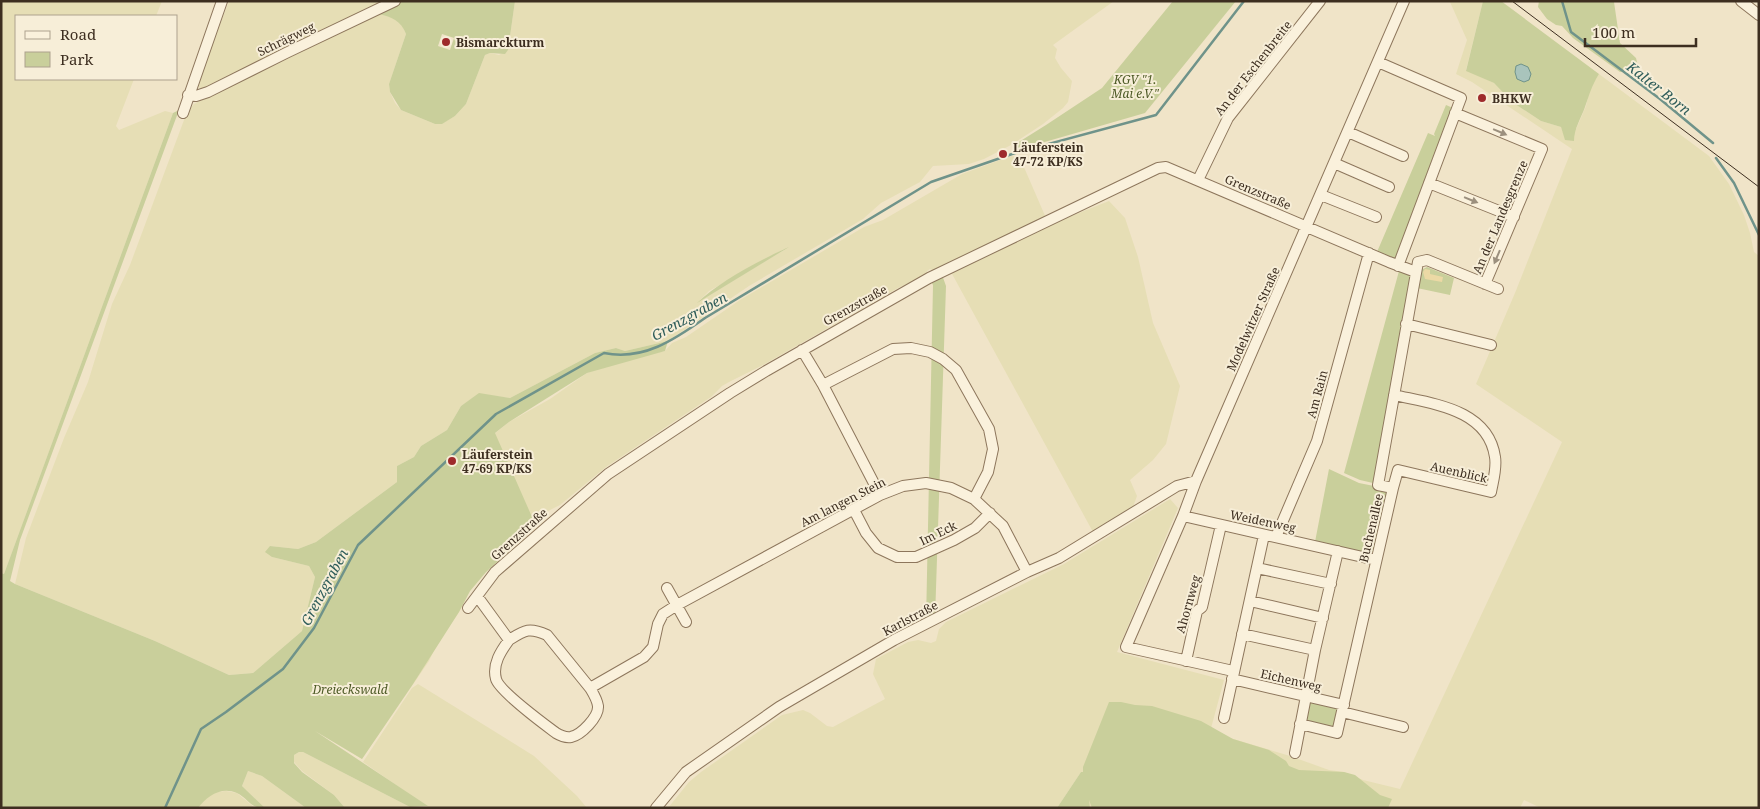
<svg xmlns="http://www.w3.org/2000/svg" width="1760" height="809" font-family="'Noto Serif',serif">
	<rect width="100%" height="100%" fill="#f0e4c8"/>
	<path fill="#e6deb5" fill-rule="evenodd" d="M1,1H162L156,16H16V79H134L116,126L119,130L165,111L173,113L4,574L1,573Z
		M229,1H388L203,89L198,87V82Z
		M515,1H1114L1053,45L1057,49L1055,58L1061,68L1072,81L1068,102L1063,108L1043,124L1011,145L984,159L969,164L933,166L920,182L881,203L863,219L749,286L668,341L625,351L616,348L595,353L510,398L479,394L461,406L447,430L421,446L414,457L397,466V482L316,542L298,549L270,546L272,557L309,566L315,577L302,631L253,673L229,675L155,641L15,584L26,538L64,438L88,382L112,304L130,265L187,112L194,104L239,80L379,14L389,16L398,21L403,27L406,34L389,84L390,92L395,103L401,110L435,124H441L455,116L466,104L485,55L490,53L499,55L508,50ZM784,249V250L699,301L709,291Z
		M1447,1H1483L1466,70L1494,83L1512,102L1541,121L1561,127L1564,135L1574,141V134L1586,106L1590,88L1599,74L1709,156L1729,184L1744,215L1750,233L1754,252L1759,256V808H1541L1524,800L1520,808H1090L1081,772L1057,808H668L689,782L701,772L782,715L803,710L810,713L827,726L833,727L885,699L873,674L876,659L908,642L918,640L931,643L936,641L939,629L946,622L1064,564L1170,499L1178,508L1117,652L1224,680L1210,732L1290,756L1329,770L1344,772L1363,780L1400,789L1562,442L1476,384L1515,293L1572,149L1472,82L1456,74L1467,40L1450,2Z
		M1011,156L1020,158L1046,218L935,271L930,269L927,271L926,275L898,288L763,365L729,382L722,386L711,397L606,467L560,505L546,512L536,526L486,572L470,591L459,612L437,644L429,661L362,759L284,711L287,688L330,637L348,604L397,530L472,452L509,422L550,399L587,373L617,361L665,351L672,343L686,337L740,300L864,227L883,220L962,174Z
		M1109,201L1125,218L1138,257L1153,323L1180,386L1166,444L1153,460L1130,480L1137,496L1133,507L1093,532L951,272L1046,226Z
		M418,684L534,756L577,796L587,808H429L363,762L412,688Z
		M299,752H303L412,808H345L334,795L302,771L294,762V755Z
		M248,771L262,776L306,808H265L242,786Z
		M226,791L237,793L255,808H198L204,800L215,792Z"/>
	<path fill="#c9cf9b" fill-rule="evenodd" d="M388,1H515L508,50L505,54L490,53L485,55L466,104L455,116L442,124H435L401,110L390,92L389,84L406,34C401,21 392,17 379,14ZM442,34L454,38L450,50L438,46Z
		M1173,1H1236L1145,113L1017,150L1014,145L1046,125L1102,88Z
		M1483,1H1501L1599,74C1591,87 1590,93 1585,107C1581,118 1574,129 1574,141L1565,140L1561,127L1541,121L1512,102L1494,83L1466,71Z
		M1539,1L1614,2L1620,43L1636,58L1638,66L1633,71L1620,72L1573,38L1562,26L1556,25L1547,19L1538,7Z
		M1446,105L1453,108L1396,260L1377,252L1428,133L1435,136L1434,134Z
		M179,110L20,540L10,581L15,584L155,641L229,675L253,673L302,631L315,577L309,566L272,557L265,552L270,546L298,549L316,542L397,482V466L414,457L421,446L447,430L461,406L479,393L510,398L595,353L616,348L625,351L668,341L665,351L587,373L509,422L495,433L536,526L486,572L470,591L459,612L413,684L362,759L315,731L428,806L410,807L303,752H299L294,755V763L302,772L334,795L345,808H306L262,776L248,771L242,786L265,808C249,808 249,799 237,793C221,786 207,796 198,808H1V573L4,574L173,113Z
		M789,247L697,303C720,281 760,260 789,247Z
		M1427,267L1454,278L1450,295L1417,288L1421,270Z
		M1399,271L1410,275L1412,279L1373,483L1360,480L1344,473Z
		M941,272L946,286L935,619L926,623L933,285L929,278Z
		M1329,469L1359,483L1389,489L1375,551L1368,554L1315,542Z
		M1312,700L1336,706L1340,710L1336,727L1306,723L1304,720L1308,703Z
		M1109,702H1121L1135,705L1152,706L1201,721L1233,739L1269,750L1286,761L1289,766L1299,770L1344,772L1355,775L1380,795L1392,799L1388,808H1092L1089,800L1090,808H1057L1081,772H1083V767Z"/>
	<path fill="#ecd9a5" d="M1425,269L1430,270V274L1443,277L1442,282L1425,279L1423,272Z"/>
	<path fill="#a9c4bc" stroke="#6f938a" d="M1521,64L1528,67L1531,74L1529,80L1524,82L1517,79L1515,72L1516,66Z"/>
	<g fill="none" stroke-linecap="round" stroke-linejoin="round">
		<path stroke="#6f938a" stroke-width="2.5" d="M1562,1L1571,32L1660,99L1713,143
			M1716,158L1734,183L1759,235
			M165,808L201,729L226,712L283,669L314,628L358,545L496,414L604,353C643,361 674,340 705,318L931,182L1015,153L1156,115L1244,1"/>
		<defs>
			<path id="minor" d="M1741,1L1759,15
				M1378,62L1461,98L1398,266
				M188,95L196,96L208,92L286,53L395,1
				M183,113L222,1
				M1455,113L1542,149L1485,284
				M1348,132L1403,156
				M1334,163L1389,187
				M1198,180L1228,118L1320,1
				M1429,183L1514,217
				M1321,195L1376,217
				M1406,324L1491,345
				M802,350L823,385L880,495
				M823,385L893,349L911,348L930,352L943,359L956,370L989,429L993,449L988,472L974,499
				M1393,488L1398,470L1491,492C1493,481 1497,468 1495,457C1488,409 1433,404 1394,395
				M854,510L866,533L878,548L897,557H916L954,540L975,528L990,513
				M1183,516L1376,560
				M1276,537L1317,441L1369,253
				M1257,568L1331,584
				M667,588L686,622
				M477,596L509,640C501,651 492,664 496,679C499,691 544,724 556,733C561,736 565,738 571,737C581,735 599,717 598,706C597,699 593,693 590,688L547,635C529,627 525,630 509,640
				M1250,601L1323,618
				M468,608L495,572L608,474L730,393L766,371L929,278L1158,168L1166,167L1389,262L1416,272
				M1242,634L1315,650
				M1186,661L1197,611L1202,607L1221,525
				M1233,671L1126,647L1183,516L1196,481L1404,1
				M1232,679L1344,705
				M590,688L644,657L653,647L658,624L663,614L677,605L880,495L903,486L926,483L951,488L974,499L1003,526L1027,572
				M1342,712L1403,727
				M1224,718L1264,535
				M1300,724L1337,733L1393,488L1378,485L1418,262L1427,260L1498,289
				M1295,753L1315,650L1338,551
				M656,808L686,772L779,707L894,640L1027,572L1059,558L1177,486L1196,481"/>
		</defs>
		<use href="#minor" stroke="#8d765c" stroke-width="12"/>
		<use href="#minor" stroke="#faf1dc" stroke-width="10"/>
		<path stroke="#3d2e20" stroke-width="1" d="M1512,1L1759,187"/>
	</g>
	<defs><path id="oneway-solid" d="M-6-.8H1V-3.2L6.5 0L1 3.2V.8H-6Z" transform="scale(1.25)"/></defs>
	<g fill="#9c907e">
		<use href="#oneway-solid" transform="translate(1500 132) rotate(23)"/>
		<use href="#oneway-solid" transform="translate(1471 200) rotate(22)"/>
		<use href="#oneway-solid" transform="translate(1497 257) rotate(113)"/>
	</g>
	<g fill="#9e2a2b" stroke="#f7eed8" stroke-width="2">
		<circle cx="446" cy="42" r="5"/>
		<circle cx="1482" cy="98" r="5"/>
		<circle cx="1003" cy="154" r="5"/>
		<circle cx="452" cy="461" r="5"/>
	</g>
	<g text-anchor="middle" dominant-baseline="central" stroke-width="4" stroke-linejoin="round" paint-order="stroke">
		<g font-size="12" fill="#3d2e20" stroke="#f7eed8">
			<text transform="translate(286 39) rotate(-26)">Schrägweg</text>
			<text transform="translate(1253 68) rotate(-52)">An der Eschenbreite</text>
			<text transform="translate(1258 192) rotate(23)">Grenzstraße</text>
			<text transform="translate(1500 217) rotate(-67)">An der Landesgrenze</text>
			<text transform="translate(855 305) rotate(-29)">Grenzstraße</text>
			<text transform="translate(1253 319) rotate(-66)">Modelwitzer Straße</text>
			<text transform="translate(1317 394) rotate(-75)">Am Rain</text>
			<text transform="translate(1459 472) rotate(13)">Auenblick</text>
			<text transform="translate(843 502) rotate(-27)">Am langen Stein</text>
			<text transform="translate(1263 521) rotate(12)">Weidenweg</text>
			<text transform="translate(1371 528) rotate(-77)">Buchenallee</text>
			<text transform="translate(938 533) rotate(-26)">Im Eck</text>
			<text transform="translate(519 534) rotate(-42)">Grenzstraße</text>
			<text transform="translate(1188 604) rotate(-74)">Ahornweg</text>
			<text transform="translate(910 618) rotate(-28)">Karlstraße</text>
			<text transform="translate(1291 680) rotate(13)">Eichenweg</text>
		</g>
		<g font-size="12" font-weight="bold" fill="#3d2e20" stroke="#f7eed8" text-anchor="start">
			<text x="456" y="42">Bismarckturm</text>
			<text x="1492" y="98">BHKW</text>
			<text x="1013" y="147">Läuferstein<tspan x="1013" dy="14">47-72 KP/KS</tspan></text>
			<text x="462" y="454">Läuferstein<tspan x="462" dy="14">47-69 KP/KS</tspan></text>
		</g>
		<g font-size="12" font-style="italic" fill="#4d5a26" stroke="#f7eed8">
			<text x="1135" y="79">KGV "1.<tspan x="1135" dy="14">Mai e.V."</tspan></text>
			<text x="350" y="689">Dreieckswald</text>
		</g>
		<g font-size="14" font-style="italic" fill="#2f5d5a" stroke="#f7eed8">
			<text transform="translate(1659 88) rotate(38)">Kalter Born</text>
			<text transform="translate(689 316) rotate(-29)">Grenzgraben</text>
			<text transform="translate(324 587) rotate(-62)">Grenzgraben</text>
		</g>
	</g>
	<rect width="1760" height="809" fill="none" stroke="#3d2e20" stroke-width="5"/>
	<rect x="15" y="15" width="162" height="65" fill="#f7eed8" stroke="#ada18e"/>
	<rect x="25" y="31" width="25" height="8" fill="#faf1dc" stroke="#ada18e"/>
	<text x="60" y="40" font-size="15" fill="#3d2e20">Road</text>
	<rect x="25" y="52" width="25" height="15" fill="#c9cf9b" stroke="#ada18e"/>
	<text x="60" y="65" font-size="15" fill="#3d2e20">Park</text>
	<path d="M1585 38v8h111v-8" fill="none" stroke="#3d2e20" stroke-width="2.5"/>
	<text x="1592" y="38" font-size="15" fill="#3d2e20" stroke="#f7eed8" stroke-width="4" paint-order="stroke">100 m</text>
</svg>
